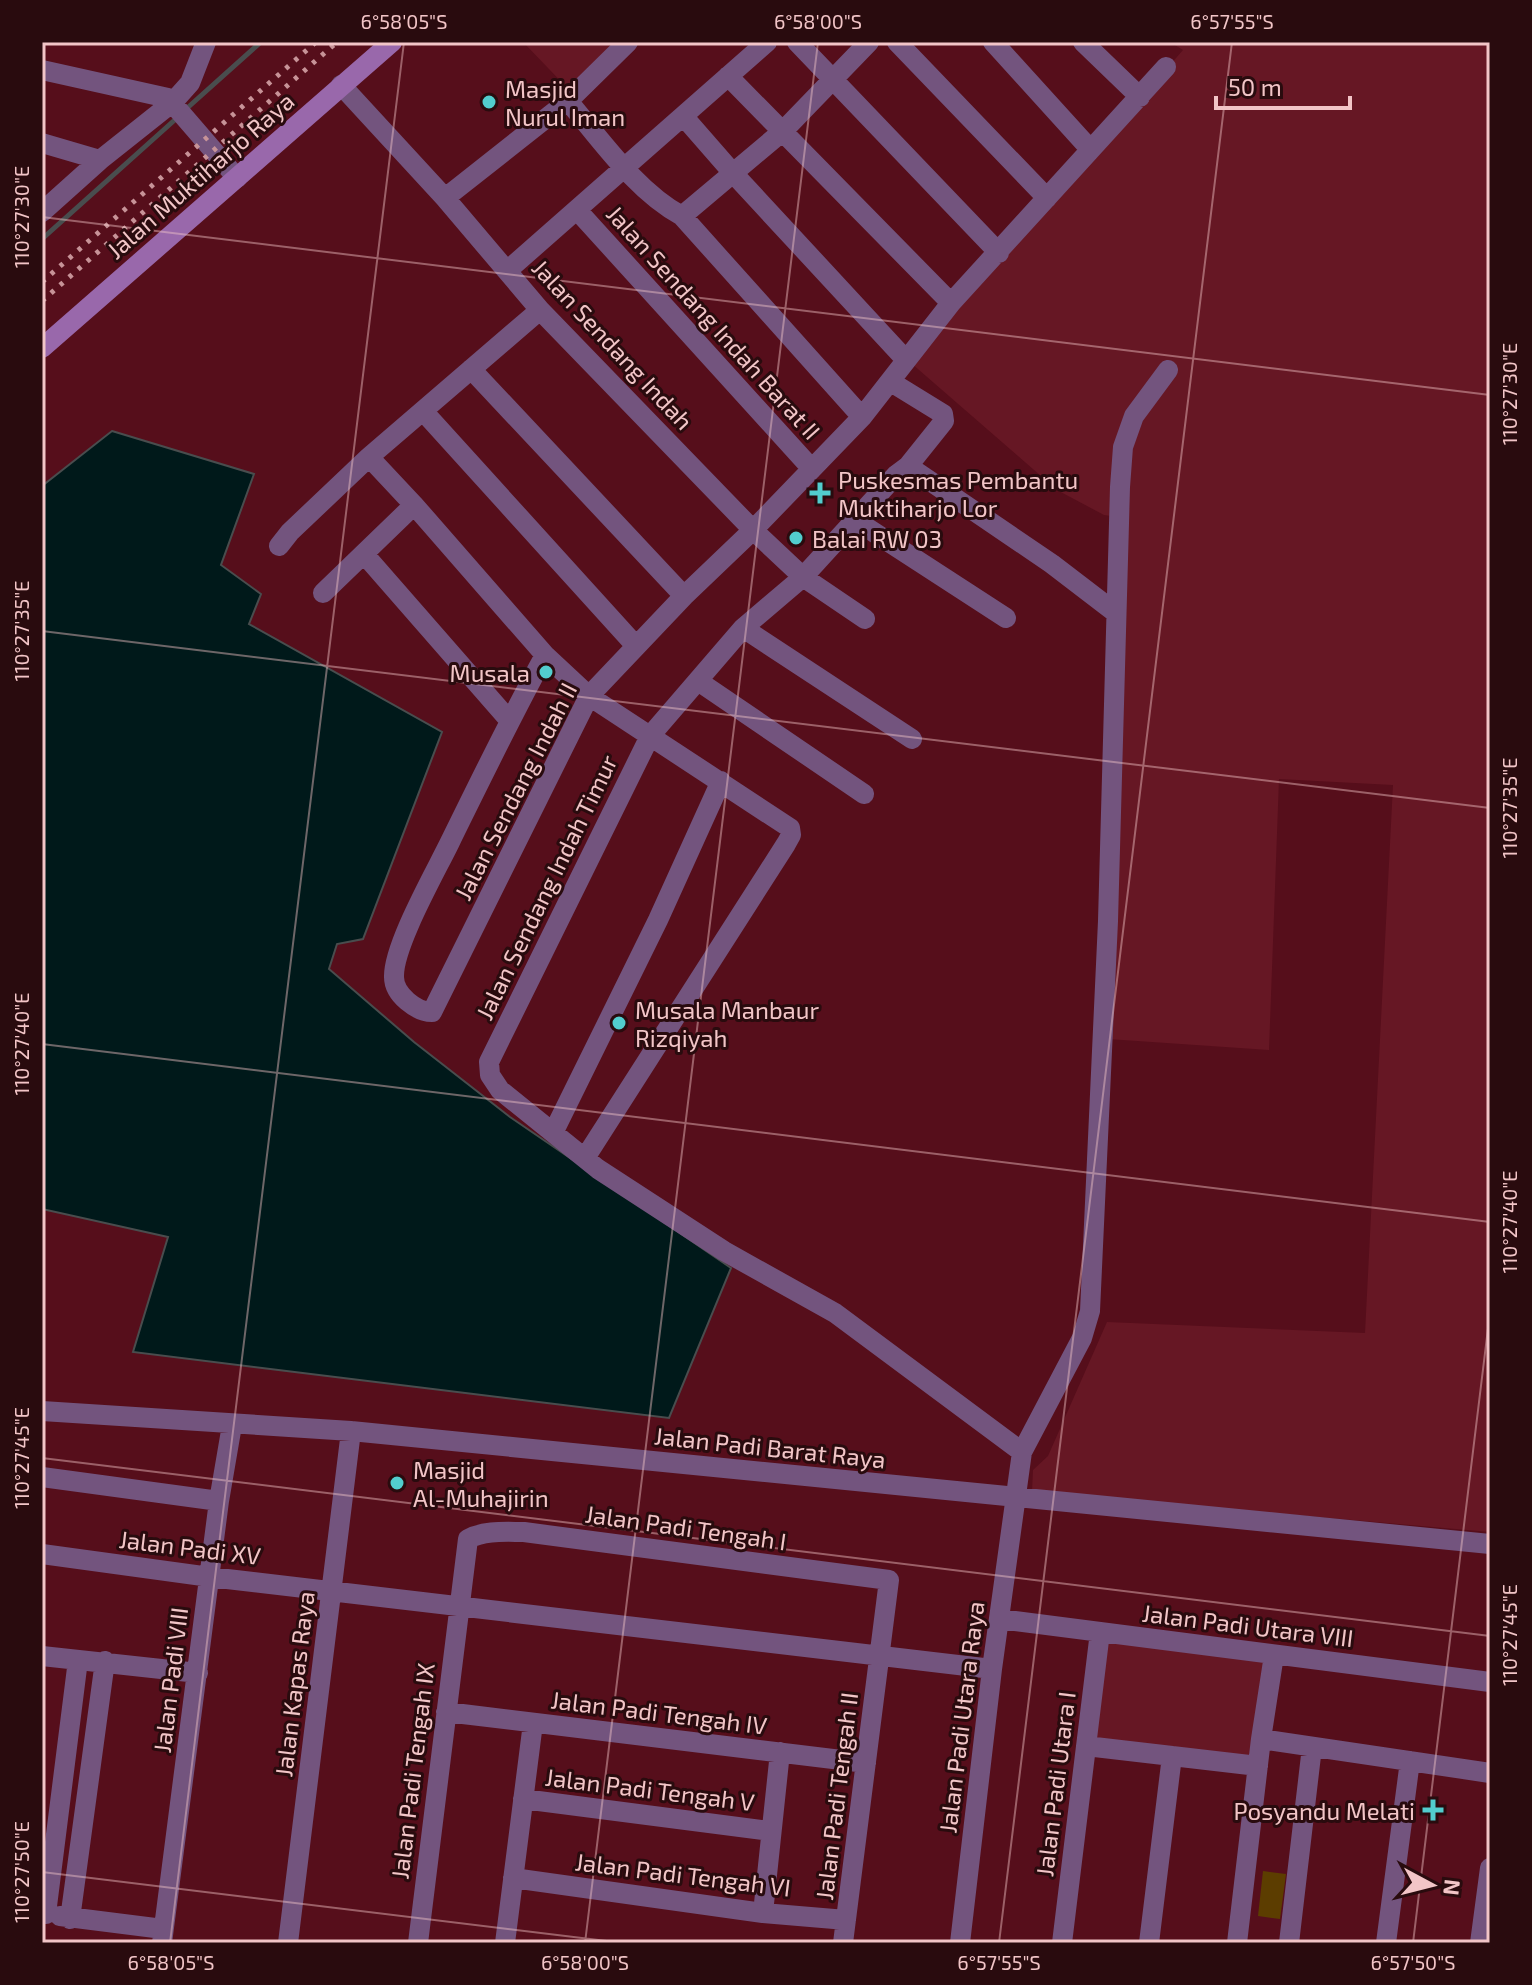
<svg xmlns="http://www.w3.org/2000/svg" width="1532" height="1985" font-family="'Exo 2',sans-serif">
	<rect width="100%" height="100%" fill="#560e1b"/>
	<path fill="#661724" d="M523,42H630L574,95Z
		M1170,42H1490V1532L1032,1492L1033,1470L1048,1456L1107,1322L1365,1333L1393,785L1279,779L1269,1050L1108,1039L1124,518L1104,515L1057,490L911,363L1183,50Z
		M1102,1637L1269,1657L1255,1762L1089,1745Z"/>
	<path fill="#5c3d00" d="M1263,1871L1286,1874L1280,1919L1258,1916Z"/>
	<path fill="#00191a" stroke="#494d4e" stroke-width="2" d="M112,431L254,474L221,565L261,594L249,624L442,732L363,939L337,944L329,969L414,1042L510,1117L731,1268L669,1418L133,1352L168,1237L42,1209V486Z"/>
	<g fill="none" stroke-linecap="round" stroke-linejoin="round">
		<path stroke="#494d4e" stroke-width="5" d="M185,110L261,42
			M42,239L178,117"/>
		<path stroke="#73547e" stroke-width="20" d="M797,42L999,253
			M897,42L1047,198
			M993,42L1090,149
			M1083,42L1140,97
			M42,70L168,98L237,178
			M728,76L951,303
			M341,85L445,198L540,310L753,530L803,577L865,619
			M568,101L628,42
			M684,117L732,172L906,360
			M42,143L100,160
			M445,198L568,101C601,140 637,192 682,216L862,417
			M577,210L812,469
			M42,212L100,160L173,102L190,83L206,42
			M682,216L783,131L869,42
			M508,270L767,42
			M471,369L684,596
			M891,382L943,414L944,421L908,466
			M423,411L636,646
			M369,457L414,505L545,655L589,696L790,828L791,835L786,844L585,1158
			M855,520L1006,618
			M279,546L290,532L369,457L540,310
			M364,554L509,720
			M323,593L414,505
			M743,628L912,739
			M545,655C511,717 481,779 450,842C435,873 393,946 394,977C394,995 417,1012 432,1012L589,696L684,596L753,530L862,417L951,303L1166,67
			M698,681L864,794
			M554,1131L658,920L721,781
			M42,1411L351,1431L1490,1544
			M1022,1452L835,1313L724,1251L598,1169L500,1090L490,1075L489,1062L650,736L743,628L803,577L896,475L908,466L1052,564L1116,613
			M42,1477L219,1501
			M42,1554L210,1577L992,1669
			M999,1619L1490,1682
			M42,1656L198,1673
			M446,1712L866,1763
			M1261,1739L1490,1773
			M1086,1746L1258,1766
			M523,1799L770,1831
			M513,1878L763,1913L846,1920
			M763,1913L780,1752
			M46,1914L78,1660
			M60,1916L163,1929
			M70,1919L105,1661
			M162,1943L219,1501L232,1425
			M288,1943L351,1431
			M418,1943L468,1539C485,1530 506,1532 524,1532L889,1580L843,1943
			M505,1943L533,1723
			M960,1943L992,1669L1022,1452L1082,1338L1090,1311L1108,921L1120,487L1123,447L1134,416L1168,370
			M1062,1943L1100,1632
			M1149,1943L1172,1756
			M1237,1943L1261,1739L1274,1655
			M1289,1943L1312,1747
			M1386,1943L1410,1761
			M1480,1943L1490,1868"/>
		<path stroke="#9968ab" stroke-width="20" d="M42,348L392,42"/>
		<path stroke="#c79398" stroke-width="5" stroke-dasharray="4 8" stroke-linecap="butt" d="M42,282L316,42
			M42,301L337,42"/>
	</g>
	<path fill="none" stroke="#f2c5c7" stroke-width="2" stroke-opacity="0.45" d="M42,217L1490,395M42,631L1490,808M42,1044L1490,1222M42,1458L1490,1636M42,1872L623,1943M170,1943L404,42M585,1943L818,42M999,1943L1232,42M1413,1943L1490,1312"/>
	<g fill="#52cdce" stroke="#290b0e" stroke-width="3">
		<circle cx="489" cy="102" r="8"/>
		<path d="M816 481h8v8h8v8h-8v8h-8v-8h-8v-8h8z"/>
		<circle cx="796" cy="538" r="8"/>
		<circle cx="546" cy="672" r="8"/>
		<circle cx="619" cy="1023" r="8"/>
		<circle cx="397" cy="1483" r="8"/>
		<path d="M1429 1798h8v8h8v8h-8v8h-8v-8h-8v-8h8z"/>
	</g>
	<g text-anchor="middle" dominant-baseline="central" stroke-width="6" stroke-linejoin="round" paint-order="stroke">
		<g font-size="24" fill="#f2c5c7" stroke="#290b0e" text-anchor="start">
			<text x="505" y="88">Masjid<tspan x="505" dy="28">Nurul Iman</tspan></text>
			<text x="838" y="479">Puskesmas Pembantu<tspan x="838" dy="28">Muktiharjo Lor</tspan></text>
			<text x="812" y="538">Balai RW 03</text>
			<text x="530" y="672" text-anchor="end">Musala</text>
			<text x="635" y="1009">Musala Manbaur<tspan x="635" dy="28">Rizqiyah</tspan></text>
			<text x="413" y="1469">Masjid<tspan x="413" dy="28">Al-Muhajirin</tspan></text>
			<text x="1415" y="1810" text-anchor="end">Posyandu Melati</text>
		</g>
		<g font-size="24" fill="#f2c5c7" stroke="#290b0e">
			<text transform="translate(200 175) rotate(-41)">Jalan Muktiharjo Raya</text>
			<text transform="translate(714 322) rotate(48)">Jalan Sendang Indah Barat II</text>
			<text transform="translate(613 344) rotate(47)">Jalan Sendang Indah</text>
			<text transform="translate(515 791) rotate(-63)">Jalan Sendang Indah II</text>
			<text transform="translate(546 887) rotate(-64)">Jalan Sendang Indah Timur</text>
			<text transform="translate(770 1447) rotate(6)">Jalan Padi Barat Raya</text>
			<text transform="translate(686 1527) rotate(8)">Jalan Padi Tengah I</text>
			<text transform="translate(190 1547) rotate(7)">Jalan Padi XV</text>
			<text transform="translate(1248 1625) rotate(7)">Jalan Padi Utara VIII</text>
			<text transform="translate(170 1680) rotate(-83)">Jalan Padi VIII</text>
			<text transform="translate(294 1684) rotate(-83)">Jalan Kapas Raya</text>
			<text transform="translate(659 1712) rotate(7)">Jalan Padi Tengah IV</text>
			<text transform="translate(961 1717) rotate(-83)">Jalan Padi Utara Raya</text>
			<text transform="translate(412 1771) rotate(-83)">Jalan Padi Tengah IX</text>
			<text transform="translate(1055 1784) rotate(-83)">Jalan Padi Utara I</text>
			<text transform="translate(650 1789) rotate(7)">Jalan Padi Tengah V</text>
			<text transform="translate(836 1796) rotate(-83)">Jalan Padi Tengah II</text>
			<text transform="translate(683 1874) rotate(7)">Jalan Padi Tengah VI</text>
		</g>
	</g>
	<rect width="1532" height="1985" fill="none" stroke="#290b0e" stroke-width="88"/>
	<g transform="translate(1432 1885) rotate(97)" stroke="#290b0e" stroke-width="6" paint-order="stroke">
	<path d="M0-6L14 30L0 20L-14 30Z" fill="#f2c5c7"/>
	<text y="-12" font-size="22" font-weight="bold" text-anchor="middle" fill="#f2c5c7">N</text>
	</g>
	<path d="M1216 96v12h134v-12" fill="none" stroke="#f2c5c7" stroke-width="4"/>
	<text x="1228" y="96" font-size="24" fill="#f2c5c7" stroke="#290b0e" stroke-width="6" paint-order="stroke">50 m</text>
	<rect x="44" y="44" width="1444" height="1897" fill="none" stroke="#f2c5c7" stroke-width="3"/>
	<g font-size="20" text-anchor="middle" fill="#f2c5c7">
		<text x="404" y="29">6°58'05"S</text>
		<text x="818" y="29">6°58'00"S</text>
		<text x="1232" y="29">6°57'55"S</text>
		<text transform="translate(22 217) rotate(-90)" y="7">110°27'30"E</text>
		<text transform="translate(1510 394) rotate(-90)" y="7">110°27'30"E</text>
		<text transform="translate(22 631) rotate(-90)" y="7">110°27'35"E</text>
		<text transform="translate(1510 808) rotate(-90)" y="7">110°27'35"E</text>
		<text transform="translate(22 1044) rotate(-90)" y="7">110°27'40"E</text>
		<text transform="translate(1510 1222) rotate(-90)" y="7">110°27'40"E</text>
		<text transform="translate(22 1458) rotate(-90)" y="7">110°27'45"E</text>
		<text transform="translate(1510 1635) rotate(-90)" y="7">110°27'45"E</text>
		<text transform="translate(22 1872) rotate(-90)" y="7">110°27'50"E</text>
		<text x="171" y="1970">6°58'05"S</text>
		<text x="585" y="1970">6°58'00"S</text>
		<text x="999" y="1970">6°57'55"S</text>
		<text x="1413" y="1970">6°57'50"S</text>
	</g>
</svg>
